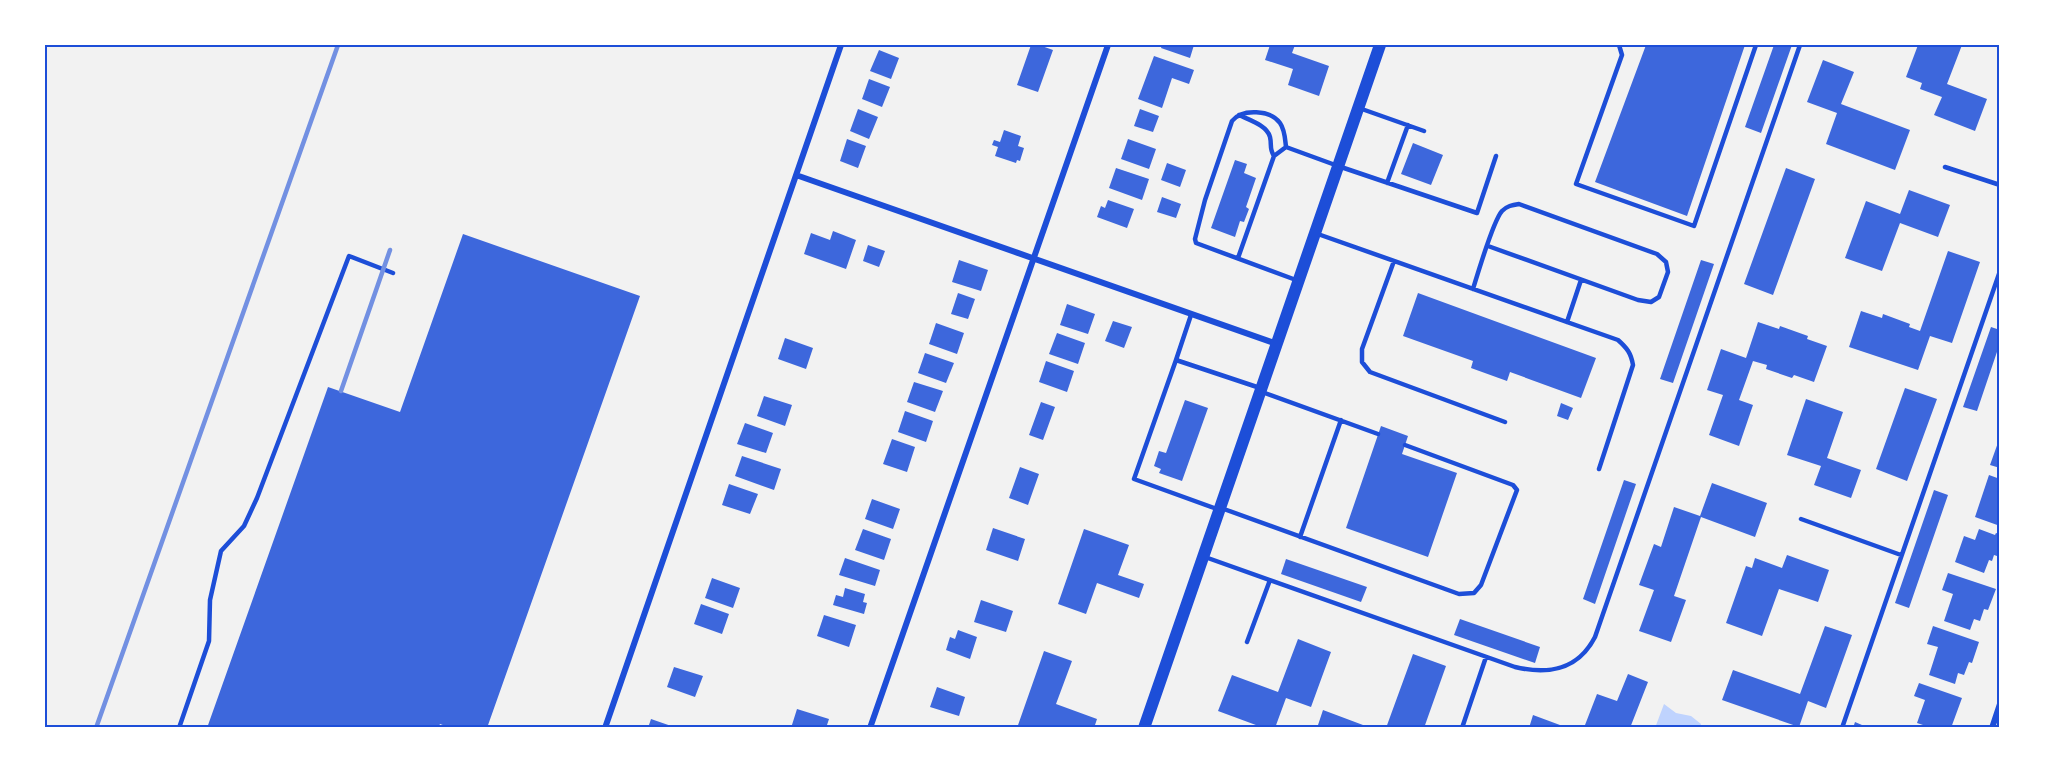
<svg xmlns="http://www.w3.org/2000/svg" width="2045" height="773" font-family="Montserrat,sans-serif">
	<rect width="100%" height="100%" fill="#f2f2f2"/>
	<path fill="#bfd3fe" d="M1664,704L1676,713L1691,716L1701,724L1700,728H1655Z"/>
	<path fill="#3d67dc" d="M1031,45H1039L1053,50L1038,92L1017,85Z
		M1162,45H1194L1190,58L1161,48Z
		M1270,45H1295L1292,53L1329,66L1319,96L1288,85L1293,69L1265,60Z
		M1646,45H1745L1687,216L1595,182Z
		M1774,45H1792L1761,133L1745,127Z
		M1918,45H1962L1947,84L1987,99L1975,131L1934,115L1942,97L1920,89L1922,83L1906,77Z
		M879,50L899,58L891,79L870,71Z
		M1154,56L1194,70L1189,84L1172,78L1162,108L1138,99Z
		M1823,60L1854,72L1841,104L1910,130L1895,170L1826,144L1837,113L1807,102Z
		M869,79L890,87L882,107L862,99Z
		M858,109L878,117L869,139L850,131Z
		M1140,109L1159,116L1153,132L1134,126Z
		M1004,130L1021,136L1018,146L1024,148L1020,161L1017,160L1016,163L995,156L998,147L992,145L994,140L1000,142Z
		M847,139L866,146L858,168L840,161Z
		M1128,139L1156,149L1149,169L1121,159Z
		M1413,143L1443,155L1431,185L1401,174Z
		M1235,160L1247,164L1244,173L1256,178L1246,207L1249,209L1244,222L1240,221L1235,237L1211,228Z
		M1167,163L1186,170L1180,187L1161,180Z
		M1116,168L1149,179L1142,200L1109,188Z
		M1786,168L1815,179L1773,295L1744,284Z
		M1909,190L1950,205L1938,237L1900,223L1882,271L1845,258L1866,201L1900,214Z
		M1162,197L1181,204L1176,218L1157,212Z
		M1108,200L1134,209L1127,228L1097,217L1101,206L1105,208Z
		M833,231L856,240L846,269L804,254L811,233L830,240Z
		M463,234L640,296L487,728H451L440,724L438,728H207L328,387L400,412Z
		M868,245L885,251L879,267L863,261Z
		M1948,251L1980,262L1952,343L1930,336L1918,370L1849,347L1861,311L1882,318L1883,314L1910,324L1909,327L1920,331Z
		M959,260L988,270L981,291L952,282Z
		M1701,260L1714,264L1673,383L1660,379Z
		M958,293L975,299L968,319L951,314Z
		M1418,293L1596,358L1581,398L1510,372L1507,381L1471,368L1473,361L1403,336Z
		M1067,304L1095,314L1088,334L1060,325Z
		M1113,321L1132,327L1124,348L1105,341Z
		M1758,322L1779,329L1780,326L1808,336L1807,339L1827,346L1814,382L1794,375L1792,378L1766,369L1767,365L1753,361L1739,400L1753,405L1739,446L1709,435L1723,395L1707,390L1721,349L1746,358Z
		M936,323L964,333L957,354L929,344Z
		M1991,327L2000,330V343L1977,411L1963,407Z
		M1057,333L1085,343L1078,364L1049,354Z
		M785,338L813,348L806,369L778,359Z
		M925,353L954,363L946,383L918,373Z
		M1046,361L1074,371L1067,392L1039,382Z
		M914,382L943,391L935,412L907,402Z
		M1905,388L1937,399L1907,481L1876,469Z
		M764,396L792,405L785,426L757,416Z
		M1806,399L1843,412L1827,458L1861,470L1851,498L1814,485L1821,466L1787,455Z
		M1185,400L1208,408L1182,481L1159,473L1161,469L1154,466L1159,451L1166,453Z
		M1041,402L1055,407L1043,440L1029,435Z
		M1561,403L1573,408L1568,420L1557,416Z
		M905,411L933,421L926,442L898,432Z
		M745,423L773,433L766,453L737,444Z
		M1381,426L1408,436L1402,454L1457,473L1428,557L1346,528Z
		M2000,437V468L1990,465Z
		M892,439L915,447L907,472L883,464Z
		M742,456L781,469L774,490L735,476Z
		M1020,467L1039,474L1028,505L1009,498Z
		M1989,475L2000,479V526L1975,517Z
		M1624,480L1636,484L1595,604L1583,599Z
		M1712,483L1767,503L1755,537L1701,517L1674,596L1686,600L1671,642L1639,631L1654,590L1639,585L1654,544L1661,547L1674,507L1700,516Z
		M729,484L758,494L750,514L722,505Z
		M1934,490L1948,495L1909,608L1895,603Z
		M872,499L900,509L893,529L865,519Z
		M993,528L1025,539L1018,561L986,550Z
		M863,529L891,539L884,560L855,550Z
		M1084,529L1129,545L1118,575L1144,584L1139,598L1097,583L1086,614L1058,604Z
		M1979,529L1995,535L1996,533L2000,534V557L1994,555L1992,561L1989,560L1984,573L1955,562L1964,536L1975,540Z
		M1787,555L1829,570L1818,602L1779,589L1762,636L1726,623L1746,566L1752,568L1755,558L1782,568Z
		M845,558L880,570L875,586L839,575Z
		M1286,559L1367,587L1361,602L1281,574Z
		M1948,573L1996,589L1988,610L1984,609L1980,621L1974,619L1970,630L1944,621L1953,594L1942,590Z
		M712,578L740,588L733,608L705,598Z
		M845,588L865,594L863,602L867,603L864,614L833,605L836,595L843,597Z
		M981,600L1013,611L1006,632L974,622Z
		M701,604L729,614L722,634L694,624Z
		M824,615L856,625L849,647L817,636Z
		M1460,619L1540,647L1535,663L1454,635Z
		M1825,626L1852,635L1826,708L1808,701L1799,727L1722,700L1733,670L1800,694Z
		M1933,626L1979,642L1972,663L1969,662L1964,675L1958,673L1955,684L1929,675L1938,647L1927,644Z
		M958,630L977,637L970,659L946,650L950,637L955,639Z
		M1298,639L1331,652L1311,707L1286,698L1275,728H1264L1218,711L1232,675L1278,692Z
		M1044,651L1072,661L1056,704L1097,719L1094,728H1017Z
		M1413,654L1446,666L1424,728H1386Z
		M674,667L703,676L695,697L667,687Z
		M1628,674L1648,682L1630,728H1594L1585,725L1597,694L1617,701Z
		M1919,683L1962,698L1951,728H1932L1917,723L1925,700L1914,696Z
		M937,687L965,697L959,716L930,707Z
		M797,709L829,719L826,728H791Z
		M1323,710L1371,728H1317Z
		M1533,715L1568,728H1529Z
		M651,719L677,728H648Z
		M1855,722L1869,728H1853Z"/>
	<g fill="none" stroke-linecap="round" stroke-linejoin="round">
		<path stroke="#1d4ed8" stroke-width="4.5" d="M1619,45L1622,55L1576,184L1694,226L1756,45
			M1359,108L1424,131
			M1239,115C1249,120 1267,125 1270,137C1272,145 1269,149 1274,156
			M1286,147L1338,166L1477,213L1496,156
			M1945,167L2000,185
			M1387,183L1408,125
			M1315,233L1618,340C1627,348 1631,353 1633,365L1599,469
			M1238,258L1274,156L1286,147C1285,139 1285,130 1280,123C1271,110 1242,108 1232,121L1205,200L1195,239L1196,243L1296,280
			M1394,261L1362,349V362L1370,372L1505,422
			M1473,289C1478,273 1493,221 1502,211C1507,206 1512,205 1519,204L1657,254L1666,262L1668,272L1659,297L1651,302L1638,300L1488,246
			M1567,322L1581,280
			M1176,360L1191,315
			M1262,392L1378,434
			M1221,508L1459,594L1474,593L1481,585L1517,490L1513,485L1405,445
			M1217,509L1134,479L1176,360L1260,388
			M1801,519L1901,555
			M1300,537L1341,420
			M1205,557L1515,667C1549,675 1578,670 1595,637L1800,45
			M1247,642L1270,580
			M179,728L209,641L210,600L221,551L244,526L257,498L349,256L393,273
			M1462,728L1486,657
			M1842,728L2000,271"/>
		<path stroke="#1d4ed8" stroke-width="6" d="M796,175L1277,344
			M605,728L841,45
			M870,728L1108,45
			M1992,728L2000,704"/>
		<path stroke="#1d4ed8" stroke-width="12" d="M1144,728L1380,45"/>
		<path stroke="#7290e2" stroke-width="4.5" d="M341,391L390,250
			M96,728L338,45"/>
	</g>
	<rect width="2045" height="773" fill="none" stroke="#ffffff" stroke-width="93"/>
	<rect x="46" y="46" width="1952" height="680" fill="none" stroke="#1d4ed8" stroke-width="2"/>
</svg>
